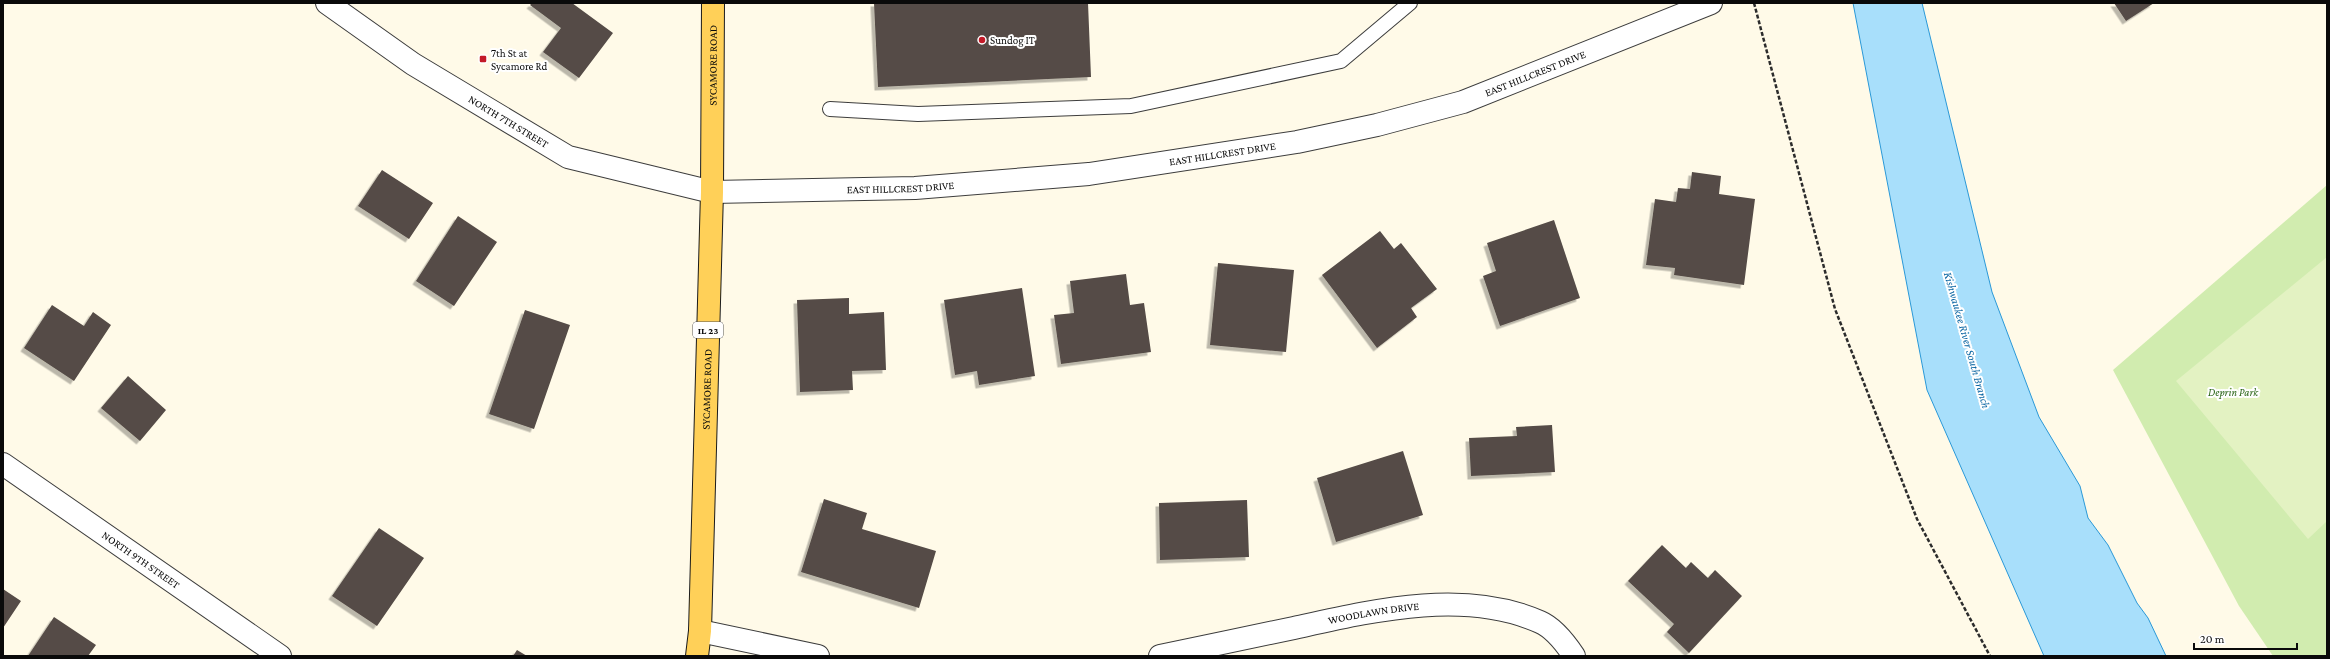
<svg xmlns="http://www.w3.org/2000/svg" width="2330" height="659" font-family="'Crimson Pro',serif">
	<defs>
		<filter id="shadow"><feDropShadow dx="-3.5" dy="3.5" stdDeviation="0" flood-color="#0004"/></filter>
	</defs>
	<rect width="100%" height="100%" fill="#fffae8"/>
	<path fill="#d1ecaf" d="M2327,185V656H2273L2239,606L2113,370Z"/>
	<path fill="#e3f2c2" d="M2327,257V521L2308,539L2176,381Z"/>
	<path fill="#a8dffb" stroke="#2a98d7" d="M1853,3H1922L1992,292L2039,417L2080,486L2088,518L2108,545L2137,603L2148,618L2166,656H2044L1927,390Z"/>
	<path fill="#544b46" filter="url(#shadow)" d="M532,3H572L613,33L579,78L543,52L561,28L530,5Z
		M874,3H1088L1091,77L878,87Z
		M2114,3H2154L2126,21Z
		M382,170L433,203L409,239L358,206Z
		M1692,172L1721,176L1719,194L1755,199L1744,285L1674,275L1675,268L1646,265L1655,199L1676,202L1678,188L1690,189Z
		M458,216L497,242L454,306L416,281Z
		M1554,220L1580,298L1500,326L1483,276L1496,271L1487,243Z
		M1380,231L1394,249L1401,243L1437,289L1411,308L1417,317L1377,348L1322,275Z
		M1218,263L1294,270L1286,352L1210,345Z
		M1126,274L1130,305L1144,303L1151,352L1061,364L1054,315L1074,313L1070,281Z
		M1022,288L1035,376L979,385L977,371L955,375L944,300Z
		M849,298V314L884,312L886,370L852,371L853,390L800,392L797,300Z
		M52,305L84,326L93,312L111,325L74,381L24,348Z
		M525,310L570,325L534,429L489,414Z
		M128,376L166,410L140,441L101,408Z
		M1552,425L1555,472L1471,476L1469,438L1517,436L1516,427Z
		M1403,451L1423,515L1336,542L1317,478Z
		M824,499L867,513L862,529L936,551L919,608L801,572Z
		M1247,500L1249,557L1160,560L1159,503Z
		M379,528L424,558L377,626L332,596Z
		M1662,545L1686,568L1691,562L1708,578L1715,570L1742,596L1689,653L1667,632L1674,624L1628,581Z
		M3,589L21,601L3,628Z
		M54,617L96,645L88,656H28Z
		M517,650L527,656H513Z"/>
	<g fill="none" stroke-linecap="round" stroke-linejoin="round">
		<defs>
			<path id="service" d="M830,109L918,114L1131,106L1341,61L1410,3"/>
			<g id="minor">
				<path id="s1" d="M3,464L280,656"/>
				<path d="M700,631L818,656"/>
				<path id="s2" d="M1160,656C1205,647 1249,637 1294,628C1371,611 1464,588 1540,622C1554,628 1566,644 1574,656"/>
			</g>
			<g id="tertiary">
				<path id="s3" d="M327,3L413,64L568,157L712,192L915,188L1089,174L1297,142L1377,125L1463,102L1711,3"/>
			</g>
			<g id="primary">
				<path id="s4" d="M697,656L700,631L712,192L713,3"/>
			</g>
		</defs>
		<use href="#service" stroke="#3d3d3d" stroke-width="16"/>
		<use href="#minor" stroke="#3d3d3d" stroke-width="24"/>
		<use href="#tertiary" stroke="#3d3d3d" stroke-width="24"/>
		<use href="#primary" stroke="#1b1b1b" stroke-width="24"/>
		<path stroke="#2c2c2c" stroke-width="2.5" stroke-dasharray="4 2" stroke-linecap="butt" d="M1754,3L1835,309L1917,519L1990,656"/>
		<use href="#service" stroke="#fff" stroke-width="14"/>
		<use href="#minor" stroke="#fff" stroke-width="22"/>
		<use href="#tertiary" stroke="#fff" stroke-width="22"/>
		<use href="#primary" stroke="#ffd058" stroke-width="22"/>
	</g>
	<g fill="#c31a28" stroke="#fff" stroke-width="1.5">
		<circle cx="982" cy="40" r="4"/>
		<rect x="479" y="55" width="8" height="8" rx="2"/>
	</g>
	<g text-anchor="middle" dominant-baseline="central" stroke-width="4" stroke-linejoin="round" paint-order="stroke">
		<rect fill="#fff" stroke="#545454" stroke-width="1" x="693" y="322" width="30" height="16" rx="3"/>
		<g font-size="10" font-weight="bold" fill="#0a0a0a">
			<text x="708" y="330">IL 23</text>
		</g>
		<g font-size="11" fill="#0a0a0a" stroke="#fff" text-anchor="start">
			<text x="990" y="40">Sundog IT</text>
			<text x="491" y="53">7th St at<tspan x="491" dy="13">Sycamore Rd</tspan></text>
		</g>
		<g font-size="11" fill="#0a0a0a" stroke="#fff">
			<text stroke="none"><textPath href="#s4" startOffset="591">SYCAMORE ROAD</textPath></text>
			<text stroke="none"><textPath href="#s3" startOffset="1271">EAST HILLCREST DRIVE</textPath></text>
			<text stroke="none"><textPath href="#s3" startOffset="217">NORTH 7TH STREET</textPath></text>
			<text stroke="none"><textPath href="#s3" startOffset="947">EAST HILLCREST DRIVE</textPath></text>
			<text stroke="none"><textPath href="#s3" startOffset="623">EAST HILLCREST DRIVE</textPath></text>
			<text stroke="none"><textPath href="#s4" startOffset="267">SYCAMORE ROAD</textPath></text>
			<text stroke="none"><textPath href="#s1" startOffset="168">NORTH 9TH STREET</textPath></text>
			<text stroke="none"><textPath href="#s2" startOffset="218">WOODLAWN DRIVE</textPath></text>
		</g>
		<g font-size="11" font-style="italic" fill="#2a6517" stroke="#fff">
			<text x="2233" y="392">Deprin Park</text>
		</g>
		<g font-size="12" font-style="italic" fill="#0c67a3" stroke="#fff">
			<text transform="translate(1967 340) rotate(74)">Kishwaukee River South Branch</text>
		</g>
	</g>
	<rect width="2330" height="659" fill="none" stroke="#0a0a0a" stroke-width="8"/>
	<path d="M2194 643v6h103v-6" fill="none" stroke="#0a0a0a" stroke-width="2"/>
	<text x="2200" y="643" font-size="12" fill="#0a0a0a" stroke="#ffffff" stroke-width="3" paint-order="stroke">20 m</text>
</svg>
